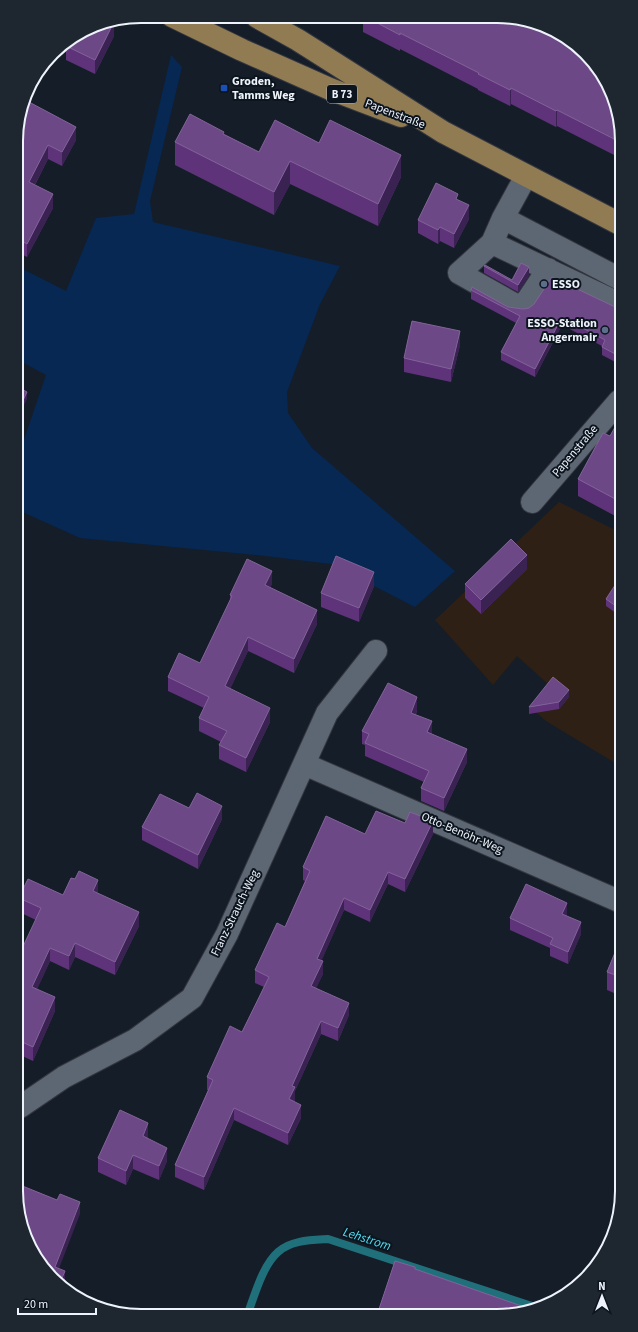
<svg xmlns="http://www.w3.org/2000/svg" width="638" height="1332" font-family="'Source Sans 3',sans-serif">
	<rect width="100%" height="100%" fill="#151d28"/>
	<path fill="#2e2014" d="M559,502L619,532L620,766L546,721L530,707L549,685L517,656L493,685L435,620Z"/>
	<path fill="#062853" d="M171,55L182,67L150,201L153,222L340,266L320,304L287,392L288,413L312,448L455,571L415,607L331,564L257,555L80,538L18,510V457L46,375L18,360L17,266L66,291L96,218L134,214Z"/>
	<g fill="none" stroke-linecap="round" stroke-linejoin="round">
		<path stroke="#20707b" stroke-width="8" d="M248,1313C255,1294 263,1265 278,1252C291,1240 312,1240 328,1239L538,1308"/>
		<defs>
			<path id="minor" d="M526,176L503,218L618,278
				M503,218L492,243L618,303
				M492,243L459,273L514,304L524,305L548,269
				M532,502L619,401
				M304,764L621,902
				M20,1107L64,1077L135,1040L192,998L227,934L327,713L376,651"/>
			<path id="major" d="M172,16L242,50L330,89L401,116
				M257,17L298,40L443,132L618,223"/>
		</defs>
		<use href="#minor" stroke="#32363f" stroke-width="24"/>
		<use href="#major" stroke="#32363f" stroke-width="24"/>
		<use href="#minor" stroke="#5d6673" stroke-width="22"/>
		<use href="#major" stroke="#917b53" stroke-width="22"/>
	</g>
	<path fill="#5e3379" d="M363,17L521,18L597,69L596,73L618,109V157L557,126L556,127L511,104L510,106L478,90V89L400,49V51L363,32Z
		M114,36L95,74L66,60V46Z
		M17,126L76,140L62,166L48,159L35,185L53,208L27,257L17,252Z
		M224,134L259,152L401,177L378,226L290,184L274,215L175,165V142Z
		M458,200L469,219L454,248L440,241L438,244L418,233V220Z
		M484,266L512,280L529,275L518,292L484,273Z
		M471,290L508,307L523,309L613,306L618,307L619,364L602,355V346L562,325L535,377L501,360V352L516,323L471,299Z
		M460,345L451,382L404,372V358Z
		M619,420V518L578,496V479L610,436Z
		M527,569L481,614L465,598V584Z
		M619,579L620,616L606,606V599Z
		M272,584L270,587L317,624L294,673L248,651L230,689L270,722L246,772L219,759V745L221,742L199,731V718L204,708L168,691V677L200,663L230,602V595Z
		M374,586L359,622L321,607V593Z
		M569,697L559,709L529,714V707Z
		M417,710L416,715L432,734L467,762L444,811L421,801V788L424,782L365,756V745L362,744V731Z
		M189,808L222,819L198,869L142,840V827Z
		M405,823L433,834L405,892L388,884L370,922L344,910L321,961L323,974L316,988L349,1015L338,1041L321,1034L295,1091V1100L294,1102L301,1118L288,1145L234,1120L204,1190L175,1177V1165L208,1090H207V1077L242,1032L264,987L255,983V970L285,927L305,881L303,880V867L365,834Z
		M98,894L139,926L115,975L75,957L69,970L50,961L37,989L55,1011L33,1061L20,1055V953L36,920L19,912V897Z
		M567,915V916L581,934L568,964L550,956V948L510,930V918Z
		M621,938V996L607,990V972Z
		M148,1137V1139L167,1161L159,1180L133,1169L126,1185L98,1172V1158Z"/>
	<path fill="#3a2253" d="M114,22V36L95,74V60Z
		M593,63L597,69V70L589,86V70Z
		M511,88V104L510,106V90Z
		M557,110V126L556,127V111Z
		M76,127V140L62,166V152Z
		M48,145V159L29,196V182Z
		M401,155V177L378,226V204Z
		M290,161V184L274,215V192Z
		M53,194V208L27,257V244Z
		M469,205V219L454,248V234Z
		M440,227V241L438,244V230Z
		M529,267V275L518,292V285Z
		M562,317V325L535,377V369Z
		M460,331V345L451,382V369Z
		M27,392V399L18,418V411Z
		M527,555V569L481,614V600Z
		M272,571V584L265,599V585Z
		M374,572V586L359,622V608Z
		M317,610V624L294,673V659Z
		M248,637V651L225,700V686Z
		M569,690V697L559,709V702Z
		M417,697V710L411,726V713Z
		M270,708V722L246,772V758Z
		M432,721V734L427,732Z
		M467,749V762L444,811V798Z
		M222,806V819L198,869V855Z
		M433,821V834L405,892V879Z
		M388,872V884L370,922V910Z
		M98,880V893L93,891Z
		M344,898V910L317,971V959Z
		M567,903V915L562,926V914Z
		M139,912V926L115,975V962Z
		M581,922V934L568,964V952Z
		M75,943V957L69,970V956Z
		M50,948V961L32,1000V987Z
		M323,961V974L311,999V986Z
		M55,997V1011L33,1061V1047Z
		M349,1003V1015L338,1041V1028Z
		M321,1021V1034L295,1091V1100L289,1112V1099L292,1086Z
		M301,1105V1118L288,1145V1133Z
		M234,1108V1120L204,1190V1177Z
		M148,1123V1137L143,1150V1136Z
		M167,1148V1161L159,1180V1166Z
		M133,1155V1169L126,1185V1171Z
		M80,1202V1214L55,1279V1267Z
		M65,1271V1283L63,1287L59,1285Z"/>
	<path fill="#6d4887" stroke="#826399" d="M366,17L521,18L579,47L593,63L589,70L605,78L618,109V141L557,110L556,111L511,88L510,90L478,74L479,73L400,33V35Z
		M113,22H114L95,60L66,46L69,41L94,25Z
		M29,102L76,127L62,152L48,145L29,182L53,194L27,244L17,238V153L18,151H17V126Z
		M190,114L224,132L223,134L259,152L275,120L319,143L330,120L401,155L378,204L290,161L274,192L175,142Z
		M436,183L458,194L456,199L469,205L454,234L440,227L438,230L418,220Z
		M521,263L529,267L518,285L484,266L485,265L512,280Z
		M552,277L613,306L618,307L619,356L602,347L605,340L562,317L535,369L501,352L520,316L471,290L472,287L508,307L523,309L529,308L534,304Z
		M412,321L460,331L451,369L404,358Z
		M18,387L27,392L18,411Z
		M619,420V501L578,479L603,433L610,436Z
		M511,539L527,555L481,600L465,584Z
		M336,556L374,572L359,608L321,593Z
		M247,559L272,571L265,585L317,610L294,659L248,637L225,686L270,708L246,758L219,745L227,731L199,718L209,697L168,677L179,653L200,663L232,596L230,595Z
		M619,579L620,609L606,599Z
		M553,677L569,690L559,702L529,707Z
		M388,683L417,697L411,713L432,721L427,732L467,749L444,798L421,788L429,771L365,743L369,734L362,731Z
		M197,793L222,806L198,855L142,827L160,794L189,808Z
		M376,811L405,823L410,812L433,821L405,879L388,872L370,910L344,898L317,959L323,961L311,986L349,1003L338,1028L321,1021L292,1086L295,1087L289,1099L301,1105L288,1133L234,1108L204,1177L175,1165L213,1080L207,1077L230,1026L242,1032L269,977L255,970L277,923L285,927L310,871L303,867L326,816L365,834Z
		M79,871L98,880L93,891L139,912L115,962L75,943L69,956L50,948L32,987L55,997L33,1047L20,1041V953L41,908L19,898V897L28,879L63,895L71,878L75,879Z
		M526,884L567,903L562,914L581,922L568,952L550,944L553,938L510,918Z
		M621,938V977L607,972Z
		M120,1110L148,1123L143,1136L167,1148L159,1166L133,1155L126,1171L98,1158Z
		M20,1185L57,1200L60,1194L80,1202L55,1267L65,1271L59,1285L37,1260L20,1223Z
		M395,1261L415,1267V1269L533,1310L529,1312H378Z
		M328,1309L336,1313H327Z"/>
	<rect fill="#1a4fb4" stroke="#0c141e" stroke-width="1.5" x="220" y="84" width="8" height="8" rx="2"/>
	<g fill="#5c6f8a" stroke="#0c141e" stroke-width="1.5">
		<circle cx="544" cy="284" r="4"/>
		<circle cx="605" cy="330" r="4"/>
	</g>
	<g text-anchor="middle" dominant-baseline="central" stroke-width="4" stroke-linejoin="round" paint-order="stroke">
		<rect fill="#0c141e" stroke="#aab0b9" stroke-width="1" x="327" y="85" width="30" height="18" rx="3"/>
		<g font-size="11" font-weight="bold" fill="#eef3fb">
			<text x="342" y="94">B 73</text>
		</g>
		<g font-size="12" font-weight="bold" fill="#eef3fb" stroke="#0c141e" text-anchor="start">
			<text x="232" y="81">Groden,<tspan x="232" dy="14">Tamms Weg</tspan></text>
			<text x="552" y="284">ESSO</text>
			<text x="597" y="323" text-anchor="end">ESSO-Station<tspan x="597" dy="14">Angermair</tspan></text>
		</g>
		<g font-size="12" fill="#eef3fb" stroke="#0c141e">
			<text transform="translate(395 114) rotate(21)">Papenstraße</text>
			<text transform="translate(575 451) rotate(-50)">Papenstraße</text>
			<text transform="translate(462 833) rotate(23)">Otto-Benöhr-Weg</text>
			<text transform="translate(235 913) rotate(-64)">Franz-Strauch-Weg</text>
		</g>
		<g font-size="13" font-style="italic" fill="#4ee1f6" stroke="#0c141e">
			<text transform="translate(367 1239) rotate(18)">Lehstrom</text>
		</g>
	</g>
	<path d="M0 0H638V1332H0ZM141 23H497A118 118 0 0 1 615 141V1191A118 118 0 0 1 497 1309H141A118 118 0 0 1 23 1191V141A118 118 0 0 1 141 23Z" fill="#1e2630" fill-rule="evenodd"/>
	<path fill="none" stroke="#eef3fb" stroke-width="2" d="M141 23H497A118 118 0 0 1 615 141V1191A118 118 0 0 1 497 1309H141A118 118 0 0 1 23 1191V141A118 118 0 0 1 141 23Z"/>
	<g transform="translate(602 1296)" stroke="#0c141e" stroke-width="3" paint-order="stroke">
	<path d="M0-3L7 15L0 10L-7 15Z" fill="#eef3fb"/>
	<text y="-6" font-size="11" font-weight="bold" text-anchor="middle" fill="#eef3fb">N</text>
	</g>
	<path d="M18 1308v6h78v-6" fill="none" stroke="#eef3fb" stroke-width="2"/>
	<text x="24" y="1308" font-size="12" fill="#eef3fb" stroke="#0c141e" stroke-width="3" paint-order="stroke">20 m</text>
</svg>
